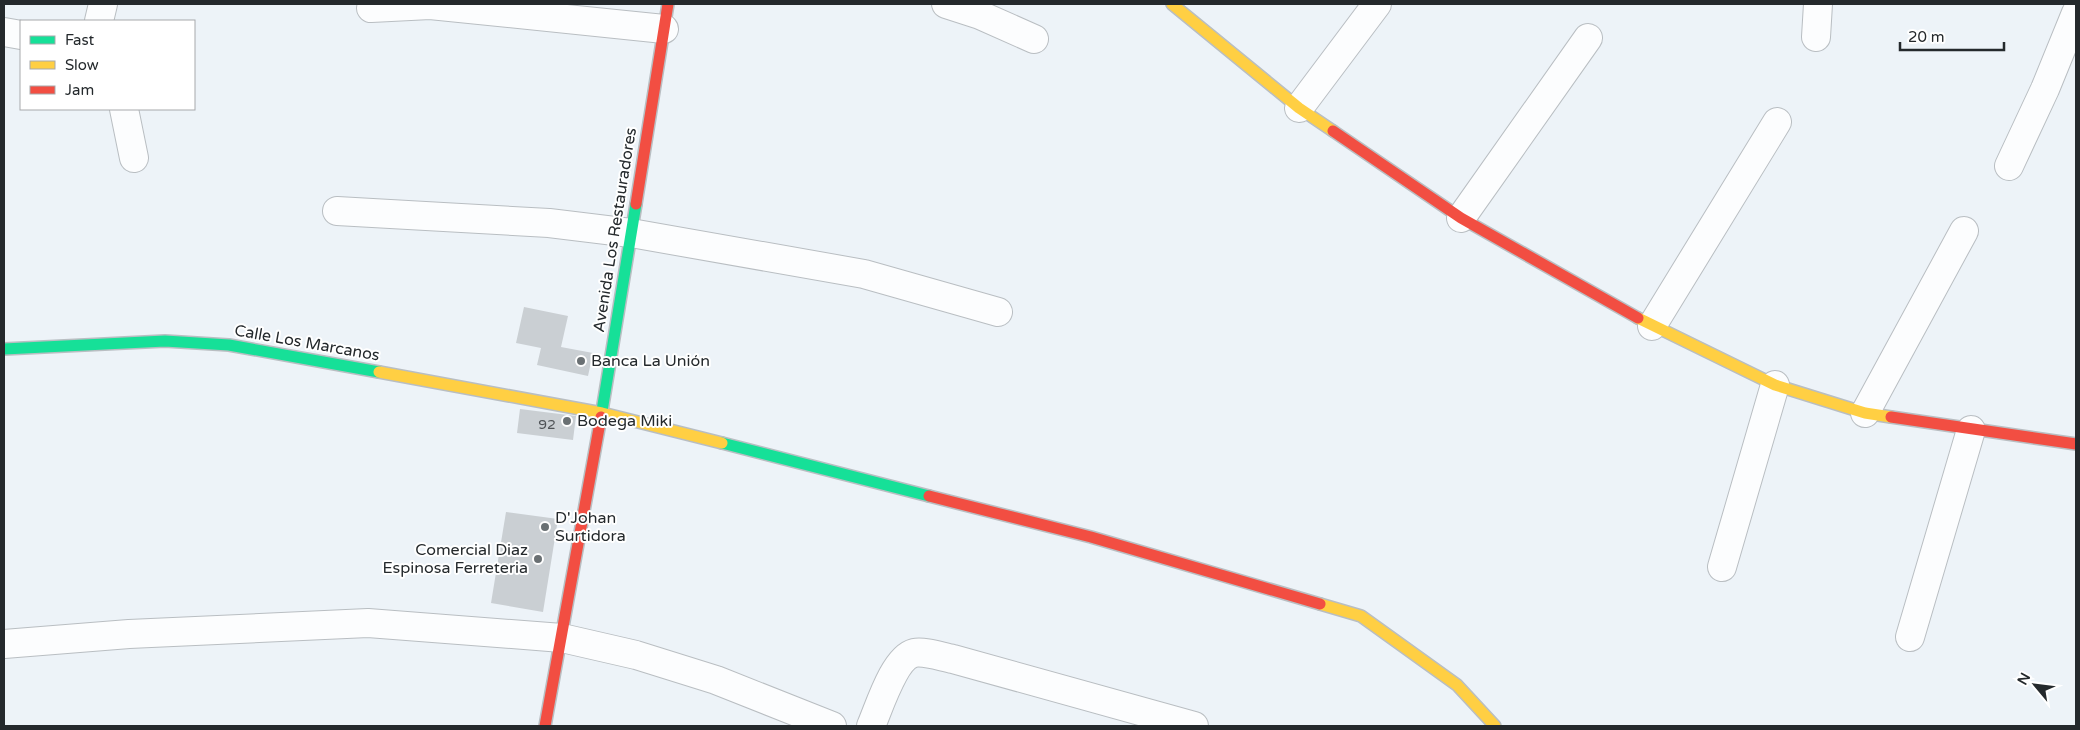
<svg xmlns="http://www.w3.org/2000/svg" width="2080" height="730" font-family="'Varela Round',sans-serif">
	<rect width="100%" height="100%" fill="#edf3f8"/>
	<path fill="#cacfd3" d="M524,307L568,316L561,347L593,353L588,376L537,365L541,348L516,343Z
		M520,409L576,416L573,440L517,433Z
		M506,512L558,519L543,612L491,603Z"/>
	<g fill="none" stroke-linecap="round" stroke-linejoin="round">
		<defs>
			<path id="street" d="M946,4L980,15L1034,39
				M371,8L430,5L664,29
				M99,21L103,4
				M4,32L21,35
				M1816,37L1818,4
				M1299,108L1377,4
				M124,109L134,158
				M2009,166L2045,89L2076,13
				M337,211L549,223L631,233L864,274L998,312
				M1461,218L1588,38
				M1652,326L1777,122
				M1865,413L1964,231
				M1722,567L1775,385
				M1910,637L1971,430
				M4,644L129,634L368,623L562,638L636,655L716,680L832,726
				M871,726C879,708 894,658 914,653C925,651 942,657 953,659L1194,726"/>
			<path id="fast" d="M4,349L165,341L229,345L379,372
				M601,417L636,204
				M722,443L929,496"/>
			<path id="slow" d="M1172,4L1299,108L1333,131
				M1638,318L1775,385L1865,413L1891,417
				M379,372L602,413L722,443
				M1320,604L1361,616L1457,685L1495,726"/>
			<path id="jam" d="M1333,131L1461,218L1638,318
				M636,204L668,4
				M1891,417L2076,444
				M929,496L1091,537L1320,604
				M545,726L601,417"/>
		</defs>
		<use href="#street" stroke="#b9bec2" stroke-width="30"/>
		<use href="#fast" stroke="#b9bec2" stroke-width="14"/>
		<use href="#slow" stroke="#b9bec2" stroke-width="14"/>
		<use href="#jam" stroke="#b9bec2" stroke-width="14"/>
		<use href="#street" stroke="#fcfdfe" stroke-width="28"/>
		<use href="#fast" stroke="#16e098" stroke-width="11"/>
		<use href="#slow" stroke="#ffcf43" stroke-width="11"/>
		<use href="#jam" stroke="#f24e42" stroke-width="11"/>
	</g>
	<g fill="#6a7073" stroke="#fff" stroke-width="2">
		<circle cx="581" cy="361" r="5"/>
		<circle cx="567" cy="421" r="5"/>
		<circle cx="545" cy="527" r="5"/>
		<circle cx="538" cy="559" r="5"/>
	</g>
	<g text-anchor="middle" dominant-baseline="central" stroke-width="4" stroke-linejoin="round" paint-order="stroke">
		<g font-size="14" fill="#4e5256">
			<text x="547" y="424">92</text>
		</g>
		<g font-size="16" fill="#24292c" stroke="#fff">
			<text transform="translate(615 230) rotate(-81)">Avenida Los Restauradores</text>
			<text transform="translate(307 343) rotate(10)">Calle Los Marcanos</text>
		</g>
		<g font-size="16" fill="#24292c" stroke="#fff" text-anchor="start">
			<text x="591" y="361">Banca La Unión</text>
			<text x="577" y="421">Bodega Miki</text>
			<text x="555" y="518">D'Johan<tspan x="555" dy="18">Surtidora</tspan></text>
			<text x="528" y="550" text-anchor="end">Comercial Diaz<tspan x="528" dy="18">Espinosa Ferreteria</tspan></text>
		</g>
	</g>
	<rect width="2080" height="730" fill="none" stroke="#24292c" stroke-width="10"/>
	<rect x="20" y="20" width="175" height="90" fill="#ffffff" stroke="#a7a9ab"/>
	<rect x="30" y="36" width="25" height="8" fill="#16e098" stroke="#a7a9ab"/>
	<text x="65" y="45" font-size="15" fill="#24292c">Fast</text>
	<rect x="30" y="61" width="25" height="8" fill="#ffcf43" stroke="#a7a9ab"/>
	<text x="65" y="70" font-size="15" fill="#24292c">Slow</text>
	<rect x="30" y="86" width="25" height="8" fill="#f24e42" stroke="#a7a9ab"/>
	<text x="65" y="95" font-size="15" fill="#24292c">Jam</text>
	<g transform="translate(2035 685) rotate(299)" stroke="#ffffff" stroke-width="4" paint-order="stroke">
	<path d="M0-4L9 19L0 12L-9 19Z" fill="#24292c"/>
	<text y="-8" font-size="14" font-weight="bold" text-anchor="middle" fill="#24292c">N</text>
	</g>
	<path d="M1900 42v8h104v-8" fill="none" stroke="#24292c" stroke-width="2.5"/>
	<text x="1908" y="42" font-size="15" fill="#24292c" stroke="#ffffff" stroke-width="4" paint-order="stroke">20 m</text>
</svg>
